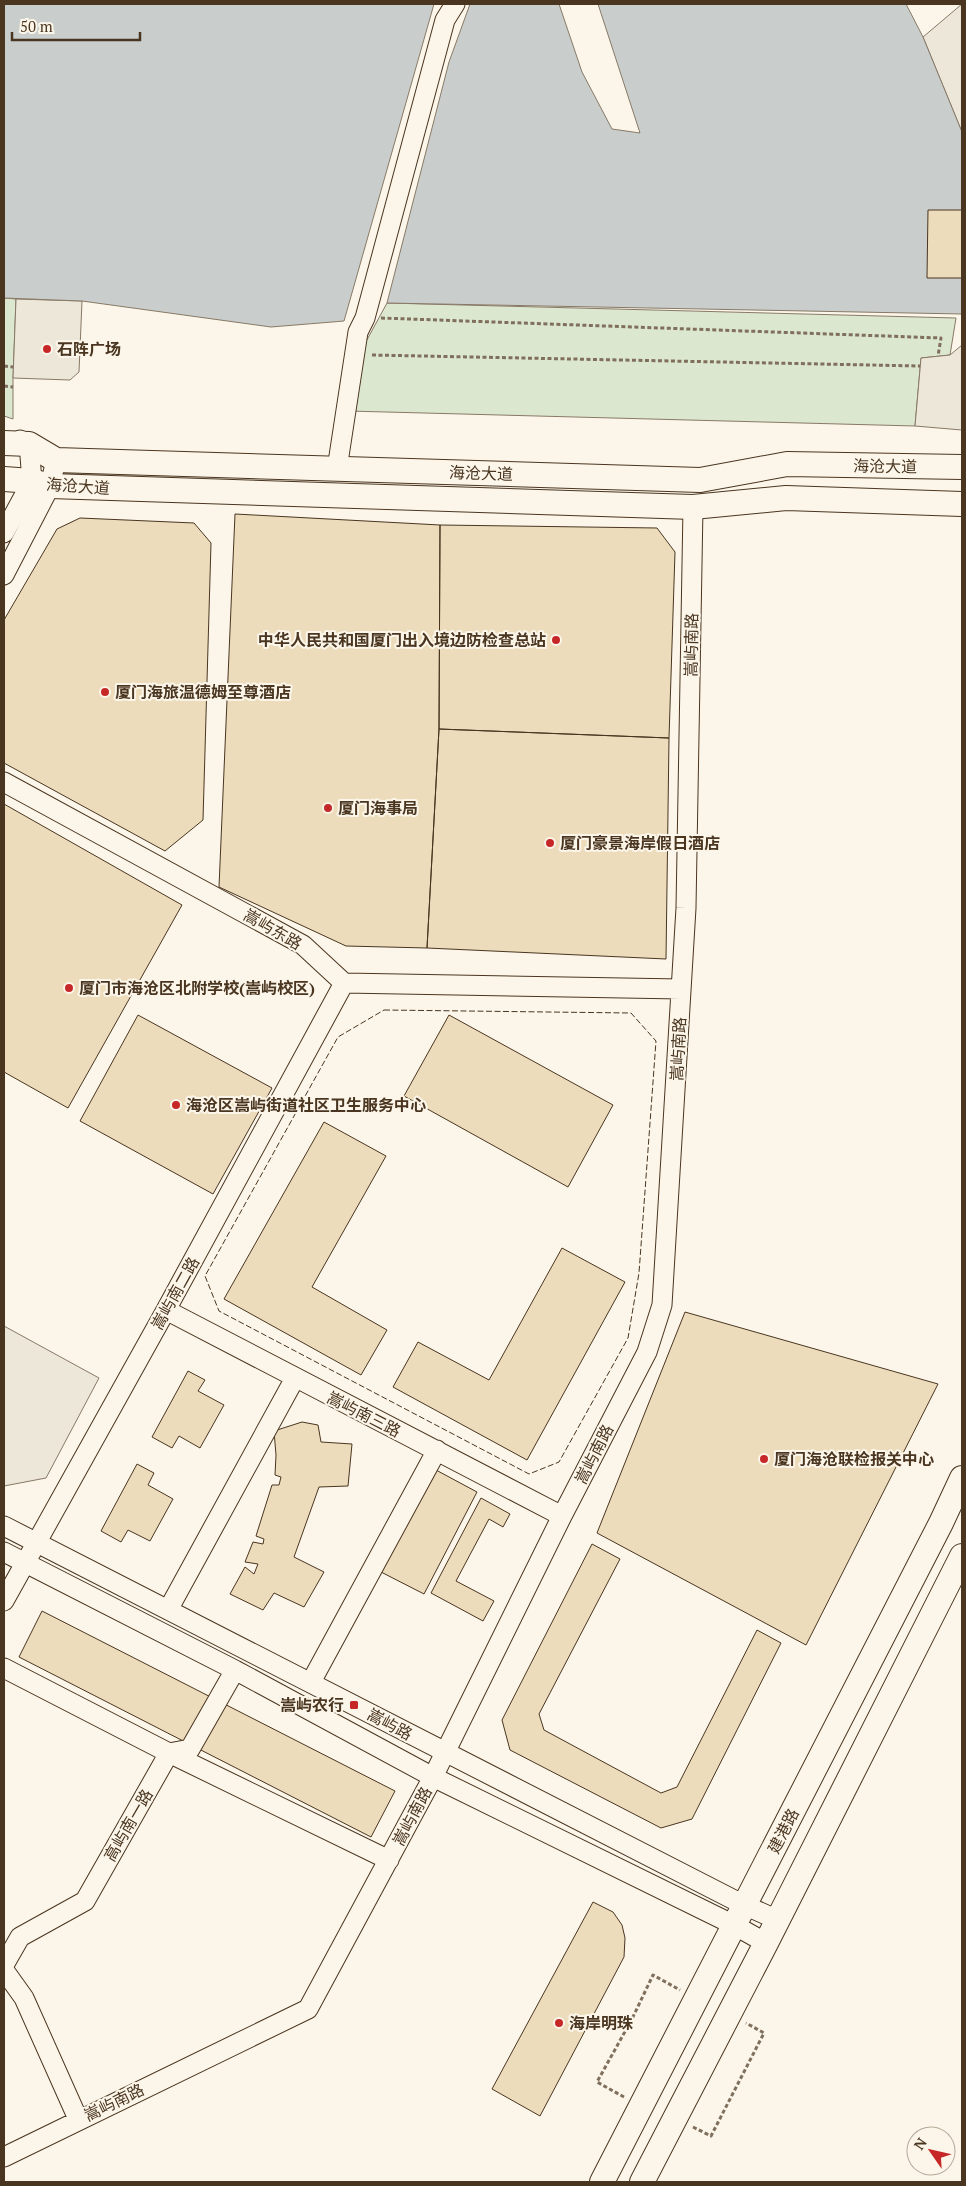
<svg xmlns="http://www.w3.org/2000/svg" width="966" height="2186" font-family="'PT Serif','Noto Sans SC',serif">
	<rect width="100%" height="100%" fill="#fbf6e9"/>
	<path fill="#dce7d0" stroke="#887966" d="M4,298L16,299L13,378V419L4,416Z
		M387,303L956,318L950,355L921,358L915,426L348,411L356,360Z"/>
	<path fill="#ede7d9" stroke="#887966" d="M962,4V132L923,37Z
		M16,299L82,301L79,372L70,380L13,378Z
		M962,345V430L915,426L921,358L950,355Z
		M4,1326L99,1378L46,1478L4,1486Z"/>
	<path fill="#c9cecd" stroke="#887966" d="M4,4H434L344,321L271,327L82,301L4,298Z
		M470,4H559L582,72L612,129L640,133L598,4H906L923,37L962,132V314L387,303L449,62Z"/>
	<path fill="#ecdcbc" stroke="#4a3520" d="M928,210H962V278H927Z
		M235,514L440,525L439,729L427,948L346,946L219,887Z
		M80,518L194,523L211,543L203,820L165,851L4,763V620L57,529Z
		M440,525L657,528L675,552L669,738L439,729Z
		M439,729L669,738L666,959L427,948Z
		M4,804L182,905L68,1108L4,1072Z
		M138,1015L272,1088L213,1194L80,1121Z
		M449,1015L613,1105L568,1187L404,1096Z
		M324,1122L386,1156L312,1287L387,1330L361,1375L224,1299Z
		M562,1248L625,1282L527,1460L393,1387L418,1342L489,1380Z
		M685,1312L938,1384L806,1645L597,1533Z
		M188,1371L205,1380L198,1391L224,1405L200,1448L179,1436L172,1448L152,1437Z
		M302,1422L318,1425L321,1442L352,1444L348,1486L319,1487L294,1557L324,1572L304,1607L274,1593L263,1610L230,1594L245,1567L254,1574L258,1564L245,1562L253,1542L263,1544L264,1539L256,1536L272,1485H279L281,1477L275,1475L276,1455L274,1431Z
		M137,1464L154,1473L148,1485L173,1499L150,1541L128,1530L121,1542L101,1531Z
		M436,1470L477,1492L424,1594L381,1572Z
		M481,1498L510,1514L503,1527L489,1519L456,1581L494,1601L483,1621L431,1593Z
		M592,1544L620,1559L539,1714L544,1730L661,1793L677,1787L757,1630L781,1643L692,1819L661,1828L510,1750L502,1720Z
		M42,1611L395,1791L371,1837L19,1657Z
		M593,1902L613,1912L622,1925L625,1938L624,1957L540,2116L492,2089Z"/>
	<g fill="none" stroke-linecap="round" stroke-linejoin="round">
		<defs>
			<path id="minor" d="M337,469L358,332L365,318L445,20L455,4
				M4,533L32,481L29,444L20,440
				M4,575L50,486L56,460
				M4,782L303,945L344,983L681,989
				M166,1310L562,1516
				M4,1526L744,1905L778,1920
				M4,1552L235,1670L433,1777L734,1925L766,1943
				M4,1601L166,1310L344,983
				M168,1610L295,1378
				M4,1668L169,1753L389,1860
				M311,1682L437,1450
				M4,1965L20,1937L85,1901L169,1753L190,1749L235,1670
				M4,1970L24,1998L78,2119
				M4,2157L308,2009L433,1777L562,1516L647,1352L662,1305L686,908L693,507"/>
			<path id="major" d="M4,443L29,444L56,460L700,480L787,464L962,467
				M4,479L32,481L50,486L693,507L786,498L962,504
				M602,2182L941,1523L962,1478
				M642,2182L766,1943L962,1556"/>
		</defs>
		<use href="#minor" stroke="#4a3520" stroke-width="21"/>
		<use href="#major" stroke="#4a3520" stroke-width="26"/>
		<path stroke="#7f6f5c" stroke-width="3" stroke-dasharray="4 2.5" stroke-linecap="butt" d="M381,318L941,338L938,356
			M372,355L920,366
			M4,366L13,367
			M4,386L13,387
			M624,2097L597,2082L632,2019L653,1975L680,1990
			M693,2127L711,2136L764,2033L746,2023"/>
		<use href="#minor" stroke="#fbf6e9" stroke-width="19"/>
		<use href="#major" stroke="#fbf6e9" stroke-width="24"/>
		<path stroke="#4a3520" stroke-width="1" stroke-dasharray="6 2.5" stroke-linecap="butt" d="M384,1010L631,1013L656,1041L639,1273L628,1338L559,1462L529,1474L219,1311L205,1276L338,1037Z"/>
	</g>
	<g fill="#c62828" stroke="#fbf6e9" stroke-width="2">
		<circle cx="47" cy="349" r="5"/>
		<circle cx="556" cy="640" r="5"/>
		<circle cx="105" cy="692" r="5"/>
		<circle cx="328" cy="808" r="5"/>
		<circle cx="550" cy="843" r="5"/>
		<circle cx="69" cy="988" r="5"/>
		<circle cx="176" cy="1105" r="5"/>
		<circle cx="764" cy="1459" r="5"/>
		<rect x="349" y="1700" width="10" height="10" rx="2.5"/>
		<circle cx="559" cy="2023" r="5"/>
	</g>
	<g text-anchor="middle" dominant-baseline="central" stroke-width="4" stroke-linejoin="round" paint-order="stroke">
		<g font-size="16" font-weight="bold" fill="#4a3520" stroke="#fbf6e9" text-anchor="start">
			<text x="57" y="349">石阵广场</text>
			<text x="546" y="640" text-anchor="end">中华人民共和国厦门出入境边防检查总站</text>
			<text x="115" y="692">厦门海旅温德姆至尊酒店</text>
			<text x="338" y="808">厦门海事局</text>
			<text x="560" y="843">厦门豪景海岸假日酒店</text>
			<text x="79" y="988">厦门市海沧区北附学校(嵩屿校区)</text>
			<text x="186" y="1105">海沧区嵩屿街道社区卫生服务中心</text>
			<text x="774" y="1459">厦门海沧联检报关中心</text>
			<text x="344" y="1705" text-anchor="end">嵩屿农行</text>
			<text x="569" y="2023">海岸明珠</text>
		</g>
		<g font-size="16" fill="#4a3520" stroke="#fbf6e9">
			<text transform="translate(885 466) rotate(1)">海沧大道</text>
			<text transform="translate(481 473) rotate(2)">海沧大道</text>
			<text transform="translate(78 486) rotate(4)">海沧大道</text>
			<text transform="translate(691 645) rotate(-89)">嵩屿南路</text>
			<text transform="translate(273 929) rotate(30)">嵩屿东路</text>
			<text transform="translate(678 1049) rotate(-87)">嵩屿南路</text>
			<text transform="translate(175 1293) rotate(-61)">嵩屿南二路</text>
			<text transform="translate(364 1414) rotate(27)">嵩屿南三路</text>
			<text transform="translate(594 1454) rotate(-63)">嵩屿南路</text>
			<text transform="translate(390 1724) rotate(28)">嵩屿路</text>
			<text transform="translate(412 1816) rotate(-62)">嵩屿南路</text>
			<text transform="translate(128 1825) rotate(-60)">高屿南一路</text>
			<text transform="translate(783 1831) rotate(-63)">建港路</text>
			<text transform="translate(114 2102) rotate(-26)">嵩屿南路</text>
		</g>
	</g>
	<rect width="966" height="2186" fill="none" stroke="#4a3520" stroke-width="10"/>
	<g transform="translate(931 2151) rotate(304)"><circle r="24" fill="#fbf6e9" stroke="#b4a999"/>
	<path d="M0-4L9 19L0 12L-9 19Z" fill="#c62828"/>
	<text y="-8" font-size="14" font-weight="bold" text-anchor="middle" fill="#4a3520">N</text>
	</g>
	<path d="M12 32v8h128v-8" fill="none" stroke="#4a3520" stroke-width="2.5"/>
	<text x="20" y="32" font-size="15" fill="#4a3520" stroke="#fbf6e9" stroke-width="4" paint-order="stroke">50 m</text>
</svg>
